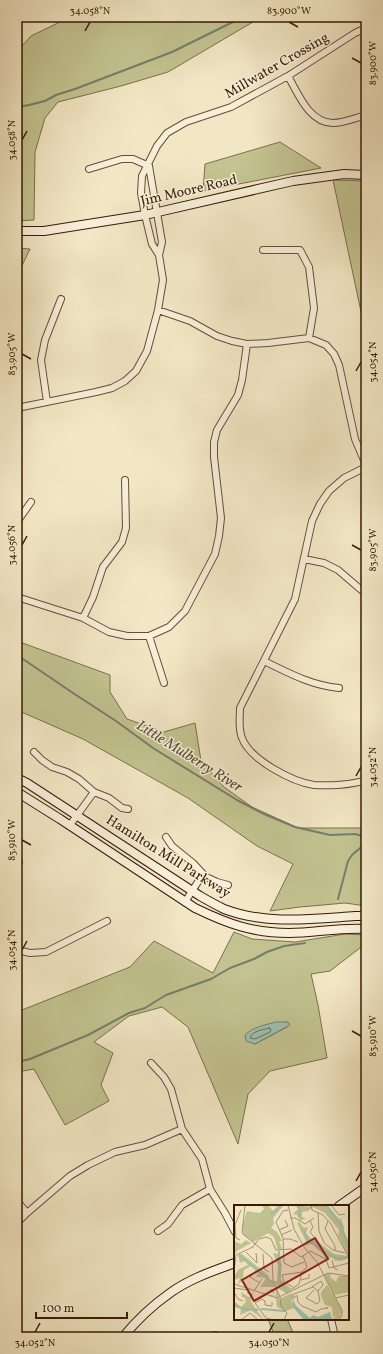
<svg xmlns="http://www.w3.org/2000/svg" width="383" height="1354" font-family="Vollkorn,serif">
	<rect width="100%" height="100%" fill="#f2e7c5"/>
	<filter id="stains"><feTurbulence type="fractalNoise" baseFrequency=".005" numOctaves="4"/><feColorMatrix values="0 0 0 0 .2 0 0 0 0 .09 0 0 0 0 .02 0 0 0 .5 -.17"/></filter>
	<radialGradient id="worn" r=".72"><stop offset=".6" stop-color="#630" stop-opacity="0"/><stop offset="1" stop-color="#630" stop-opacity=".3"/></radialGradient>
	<path fill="#c2c390" stroke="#7d6f4a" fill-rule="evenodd" d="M70,17H267L258,19L168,72L121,86L58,102L45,118L35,152L34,220L17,221V48L19,49L31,36Z
		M280,142L321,168L203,191L205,164Z
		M333,180L366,181V325L363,321Z
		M17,248L30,249L17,276Z
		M17,641L110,675V692L127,719L164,732L195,723L201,761L224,787L252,807L298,828H366V906L345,903L300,907L270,911L293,864L257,846L188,798L83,739L17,710Z
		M234,932L252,939L295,942L345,934L366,935V949L360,948L330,971L311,974L318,1005L327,1058L270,1071L248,1094L238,1144L188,1027L162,1007L129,1016L94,1042L113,1053L101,1085L109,1101L65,1125L34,1069L17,1072V1012L130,967L154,941L213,973ZM286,1022H288L287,1027L255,1044Z
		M268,1319H287L295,1337H275Z"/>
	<path fill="#9cc1af" stroke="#747f6b" d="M276,1022H288L290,1025L255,1044L246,1041L245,1035C253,1027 265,1025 276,1022Z"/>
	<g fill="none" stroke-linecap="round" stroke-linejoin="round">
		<path stroke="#6a6e5a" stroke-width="1" d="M269,1028L271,1029L270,1032L255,1039L250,1038C252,1031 262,1030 269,1028Z"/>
		<path stroke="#747f6b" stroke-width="2" d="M17,107L29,105L45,101L56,95L75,89L172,52L243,17
			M17,655L73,693L116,721L153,748L237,800L264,814L295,827L330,835L355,834L366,837
			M338,899L348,861L352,855L366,843
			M17,1062L30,1059L88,1035L129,1013L145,1008L166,995L211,979L230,968L254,959L267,952L284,946L305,943"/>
		<defs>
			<path id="street" d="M288,76C298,93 309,123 333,123C344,123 355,118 366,115
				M149,166L162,242L159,255
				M89,169L122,159H133L149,166
				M263,250H300L309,267L314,308L309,338
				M158,310L190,321L217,336L232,341L247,344L268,343L309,338L326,345L334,354L339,365L355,439L366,465
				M47,402L41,360L45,340L61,299
				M17,408L96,392L112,388L125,381L136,371L147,351L158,310L163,280L159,255L152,244L145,215L141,193L142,176L157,146L167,133L186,122L231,107L288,76L355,33L366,28
				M366,467L344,478L329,491L320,504L312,521L295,599L240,708C240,718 238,728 242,738C250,760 293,782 314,785C329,786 352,785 366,780
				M17,522L31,502
				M304,559L324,563L338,570L366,594
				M17,597L83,618L109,632L127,636H149L169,627L185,611L215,554L219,536L221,518L214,457V442L217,430L238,395L242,380L247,344
				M83,618L93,597L103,567L122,542L126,528L125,480
				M149,636L164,683
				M264,661C289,673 310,685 339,688
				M34,752L42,760L52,767L67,772L79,779L94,792L109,798L122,808L128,809
				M70,825L94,792
				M166,837L172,846L193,863L206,877L217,882L228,885
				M17,866L19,862
				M185,902L203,874
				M17,950L30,953L46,952L107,921
				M151,1063L164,1077L171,1089L182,1129L202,1159L210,1189L225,1213L235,1232
				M17,1201L27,1213L70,1176L88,1165L115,1152L145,1145L182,1129
				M17,1223L27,1213
				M158,1231L168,1224L182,1205L210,1189
				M331,1319L335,1337
				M207,1337L216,1335L218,1337"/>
			<path id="secondary" d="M17,231H44L145,215L293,181L344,174L366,175
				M17,778L27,783L200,896C207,900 216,905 224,909C266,925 311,919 355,916H366
				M17,792L60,819L195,908C228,924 253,933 289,933C315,933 340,927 366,929
				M339,1206L366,1187
				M123,1337C136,1321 153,1305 170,1293C189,1279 213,1271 235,1263"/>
		</defs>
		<use href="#street" stroke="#664e35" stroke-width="8"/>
		<use href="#secondary" stroke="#381b05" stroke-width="10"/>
		<use href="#street" stroke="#f7efd9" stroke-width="6"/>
		<use href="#secondary" stroke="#f7efd9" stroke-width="8"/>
	</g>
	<path fill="none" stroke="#381b05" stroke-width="1.5" d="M289,22L298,27M85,31L90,22M352,58L361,63M22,140L27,131M22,354L31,359M356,371L361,362M22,545L27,536M352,545L361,550M356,776L361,767M22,840L31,845M22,950L27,941M352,1031L361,1036M356,1181L361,1172M35,1332L40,1323M269,1332L274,1323"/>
	<g text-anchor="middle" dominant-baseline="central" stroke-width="3" stroke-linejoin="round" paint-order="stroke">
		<g font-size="14" fill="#381b05" stroke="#f7efd9">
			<text transform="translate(277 66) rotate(-30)">Millwater Crossing</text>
			<text transform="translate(189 191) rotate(-13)">Jim Moore Road</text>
			<text transform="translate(168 857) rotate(32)">Hamilton Mill Parkway</text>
		</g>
		<g font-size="15" font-style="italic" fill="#564d38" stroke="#f7efd9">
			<text transform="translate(189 757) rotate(32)">Little Mulberry River</text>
		</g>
	</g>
	<g transform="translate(234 1205)">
		<rect width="115" height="115" fill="#f2e7c5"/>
		<path d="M28,0H34L39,6L45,0H50L39,13L40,19L37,23L43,27L48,36H45L48,44L44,45L40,32L34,28L19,37L9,30L8,21L13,6L26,8L30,4ZM62,0L75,2L78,0H93L105,14L115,11L107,14L110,22L109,27L115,36V52L104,30L105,25L91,8L79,2L74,6L68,7V12L72,13L66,16L63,10L59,9L64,4ZM65,17L70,23L74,22L72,28L77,34L79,33L100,49L113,51V54L101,56L98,52L94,54L78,39L70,41L72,36L63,18ZM12,35L17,38L3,46L0,51V36L7,39ZM44,46L48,60L46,75L58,84L53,89L45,84L40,76H43L44,60L39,48L44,49ZM8,49L35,71V75H38L45,89L44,92L34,91L37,89L42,91L41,82H26L32,73L22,72L24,68L17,61L10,65L8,76L4,80L6,73L0,75V71L5,64L14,60L11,56L6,58L4,50ZM97,68L96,72L102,77L105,71H115V87L100,90L90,70ZM90,75L91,76L107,103L108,108L105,110H108L103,115H98L102,111L99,112L98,102L91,100L87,91V87L93,80ZM20,86L17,96L21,103L25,104L23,106L30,115L17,105L6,110L7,104L0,102V96L7,102L12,97L11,93L8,92L7,87L15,92ZM58,88L63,92L57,95L60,103L52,106L43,102L42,93H45L47,98V93Z" fill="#c2c390"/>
		<path d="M58,92L62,101L76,113L79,110L84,112L96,107L98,114L70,115L59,102Z" fill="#9cc1af"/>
		<path fill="none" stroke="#9cc1af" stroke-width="2" d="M63,0L66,5L65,12M92,0L107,20L115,43M37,9L47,0M70,26L73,34L88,46L106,55L114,52M45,46L46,75L53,87M5,50L39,78M0,99L9,104L24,105M27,104L51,106"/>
		<path fill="none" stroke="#a89578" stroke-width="1" d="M11,0L8,28L38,53L39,75L46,92L47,101L53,108L50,115M54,0L60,24L70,42L83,57L108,105V111L104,115M77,0L78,5L89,10L97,19L115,53M97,0L105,10L111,9M54,5L49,6L42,17L49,33L50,58L58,62L70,57M84,7L85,26L90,38L99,45L111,48M56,13H61L71,19L80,13M76,16L79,22L76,27L80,32M94,16L91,24L101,41V45M45,25L54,21L51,15M47,30L58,25M49,34H56L64,37M6,35L2,33L1,20L7,5M18,43L25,34L32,32L37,34L42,45L57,44L67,52L77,46M76,46L92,54L95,63L115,58M12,47L23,58L22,48M29,49L30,64L35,67M98,55L100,63L104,65M0,67L2,50L19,42M20,68L16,72L26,78M67,75L75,73V69M0,79L43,93L94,68L115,71M59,82L50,77L48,70L68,67M78,82L87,76L89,80L84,86M0,83L14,85V89M58,84L65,79L68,67L73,62L69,51M20,86L28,74M0,87L4,94L9,96M60,89L79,82L84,86L86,96L83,99L72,93L80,85M63,90L64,97L68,101L82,107L87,104L92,103H94H92M31,91L38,84L40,89M101,93L115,90M38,97V101L31,100V96L28,94L21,98L32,113L40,115M7,115L16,108L24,115"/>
		<path fill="#8f2418" fill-opacity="0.15" stroke="#8f2418" stroke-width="2" d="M81,33L94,54L20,96L8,75Z"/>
		<rect width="115" height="115" fill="none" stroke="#381b05" stroke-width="2"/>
	</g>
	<rect width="383" height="1354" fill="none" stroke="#f2e7c5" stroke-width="44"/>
	<path d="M36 1312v6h91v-6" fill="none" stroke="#381b05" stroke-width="2"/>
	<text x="42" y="1312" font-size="12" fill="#381b05" stroke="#f7efd9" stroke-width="3" paint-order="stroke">100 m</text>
	<rect x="22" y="22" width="339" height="1310" fill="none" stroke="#381b05" stroke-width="1.5"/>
	<g font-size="10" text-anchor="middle" fill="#381b05">
		<text x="90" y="14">34.058°N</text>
		<text x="289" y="14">83.900°W</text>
		<text transform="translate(372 63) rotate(-90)" y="4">83.900°W</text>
		<text transform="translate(11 140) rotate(-90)" y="4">34.058°N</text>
		<text transform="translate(11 354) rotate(-90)" y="4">83.905°W</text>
		<text transform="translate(372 362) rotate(-90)" y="4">34.054°N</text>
		<text transform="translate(11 545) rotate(-90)" y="4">34.056°N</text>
		<text transform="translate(372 550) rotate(-90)" y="4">83.905°W</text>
		<text transform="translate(372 767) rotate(-90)" y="4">34.052°N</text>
		<text transform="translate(11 840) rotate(-90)" y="4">83.910°W</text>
		<text transform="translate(11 950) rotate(-90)" y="4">34.054°N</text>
		<text transform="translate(372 1036) rotate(-90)" y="4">83.910°W</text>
		<text transform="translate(372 1172) rotate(-90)" y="4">34.050°N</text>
		<text x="35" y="1346">34.052°N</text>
		<text x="269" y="1346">34.050°N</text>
	</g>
	<rect width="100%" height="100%" filter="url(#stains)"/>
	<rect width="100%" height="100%" fill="url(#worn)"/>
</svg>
